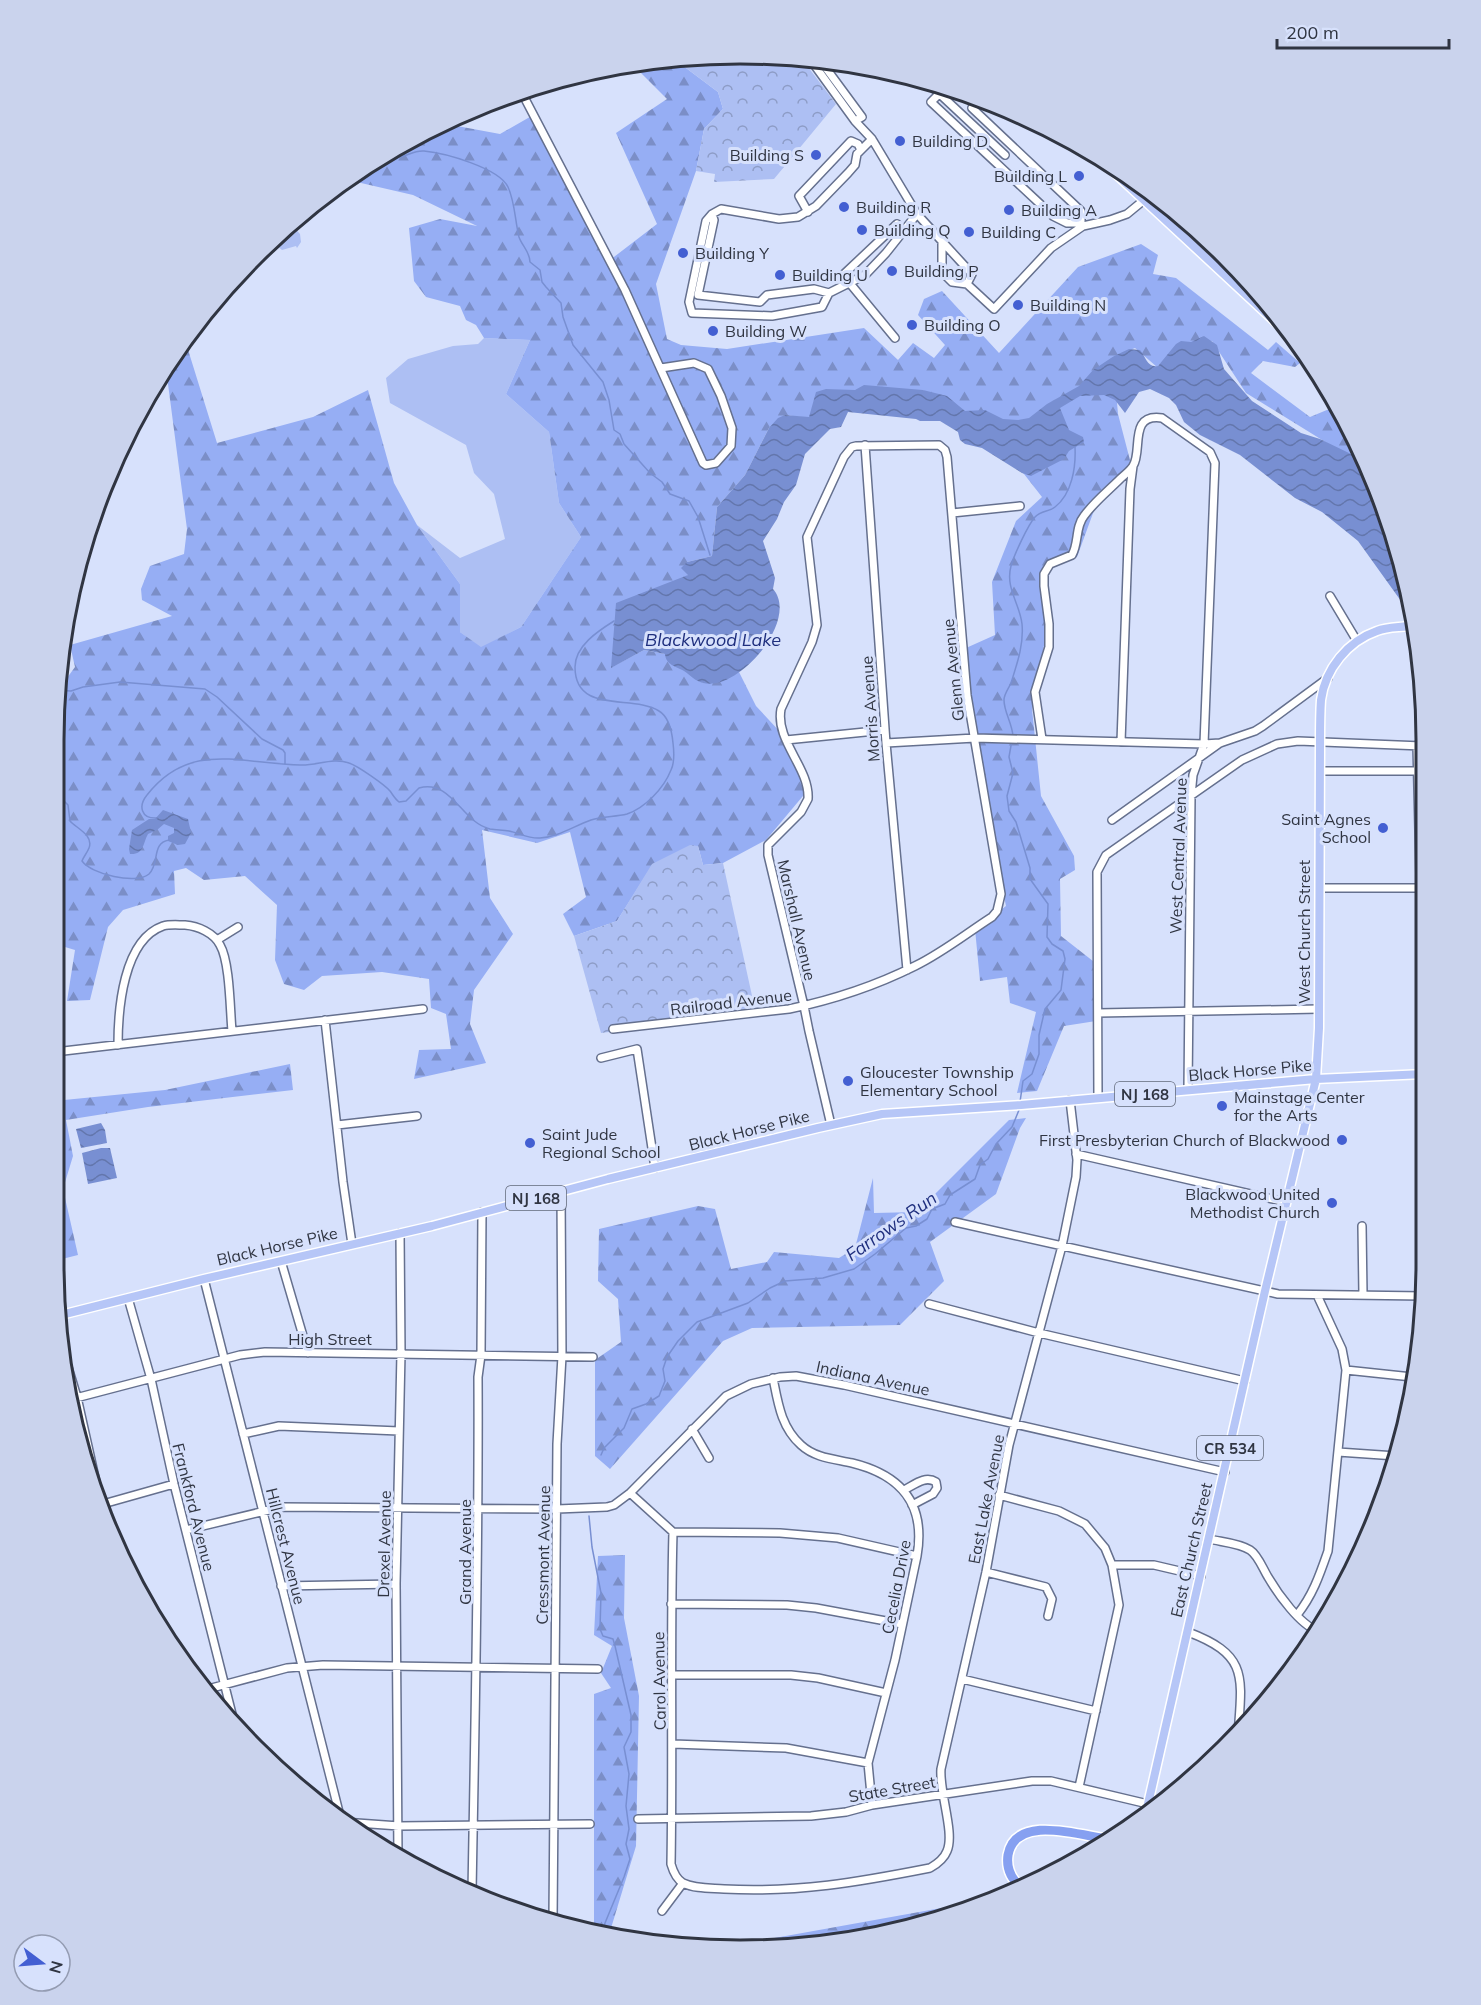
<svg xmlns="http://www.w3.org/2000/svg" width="1481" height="2005" font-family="Mulish,sans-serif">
	<defs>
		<pattern id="forest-firs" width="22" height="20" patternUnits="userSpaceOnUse" patternTransform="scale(1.5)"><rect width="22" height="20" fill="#96aef4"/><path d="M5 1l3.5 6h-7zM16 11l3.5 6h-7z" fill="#7b8ec7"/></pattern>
		<pattern id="park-crowns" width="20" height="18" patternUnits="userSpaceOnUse" patternTransform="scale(1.5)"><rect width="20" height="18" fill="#adbff3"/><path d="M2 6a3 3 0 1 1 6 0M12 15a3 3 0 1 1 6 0" fill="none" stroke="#8d9cc6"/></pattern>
		<pattern id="water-waves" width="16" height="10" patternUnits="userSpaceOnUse" patternTransform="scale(1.5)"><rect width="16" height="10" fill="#788fd2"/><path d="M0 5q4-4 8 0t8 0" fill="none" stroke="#6376ac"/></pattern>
	</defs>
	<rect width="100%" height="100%" fill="#d7e1fc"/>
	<path fill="#adbff3" d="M291,224L300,234L301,242L297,248L296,246L282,250L276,245V237Z
		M484,338L530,340L506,394L549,432L559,503L581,537L521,627L481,648L460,632V584L417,525L460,558L505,539L494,494L474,473L466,445L390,403L386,378L408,359L453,346L478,344Z"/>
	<path fill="url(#forest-firs)" d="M674,59L718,92L723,109L704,129L696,171L656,284L667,339L681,345L727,349L864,328L898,360L913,343L934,358L945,345L918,315L924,299L942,291L999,353L1078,267L1141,244L1158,255L1153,274L1176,278L1268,350L1276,342L1300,363L1295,367L1263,361L1251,373L1310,417L1334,407L1369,469L1246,393L1212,341L1174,350L1157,367L1135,348L1113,357L1118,414L1131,464L1096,505L1077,557L1043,566L1050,614L1032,709L1041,796L1074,856L1075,870L1060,879L1061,936L1098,965L1096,1021L1064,1026L1037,1091L1017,1093L1036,1012L1010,1003L1007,977L980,981L975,929L1006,906L973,747L966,648L995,635L992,582L1016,521L1042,497L1024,474L923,390L809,418L785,415L769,428L745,475L717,507L712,556L687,562L688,575L612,667L644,650L665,654L703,683L739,672L756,706L795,748L808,790L766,840L723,863L703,865L698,846L653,864L617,921L574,936L563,914L586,897L570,832L537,843L482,830L490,898L513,934L474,990L470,1024L486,1063L414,1079L419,1050L451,1049L446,1014L431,1008L429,979L382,972L322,976L304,990L284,984L275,960L277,905L245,876L204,880L186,868L174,871L175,894L123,910L108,927L90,1000L67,1001L75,950L55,944V911L61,906L58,871L55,870V696L57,688L59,689L75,667L70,645L172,616L142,600L141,589L150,566L184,554L187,529L168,384L162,374L170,359L185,340L217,443L313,417L368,390L394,483L417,525L460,584V632L481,647L521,627L581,537L559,503L549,432L506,394L530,340L484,338L476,325L466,320L460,306L426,297L414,281L409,228L440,219L477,226L413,195L348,180L441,123L500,134L535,114L610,260L657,224L616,133L667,99L634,66Z
		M290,1064L293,1090L148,1107L66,1120L73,1156L63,1189L78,1255L54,1261V1101L165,1090Z
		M1026,1118L1020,1128L996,1194L930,1242L944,1281L900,1325L752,1328L723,1341L610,1469L595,1456V1360L621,1342L618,1299L598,1281L599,1229L698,1206L715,1209L731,1269L767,1262L774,1252L839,1258L855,1248L873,1178L874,1213L917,1212L1009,1120Z
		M625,1555L624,1618L639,1696L636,1846L608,1938L594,1934V1694L611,1688L601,1673L612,1646L594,1635L598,1556Z
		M1008,1896L918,1928L786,1950L730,1946Z"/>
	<path fill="url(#park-crowns)" d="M696,55L802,59L836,104L774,179L714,182L715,174L696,171L704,129L723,109L718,92L674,59Z
		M690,845L698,846L703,865L723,863L756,1014L601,1033L574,936L617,921L652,864Z"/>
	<path fill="url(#water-waves)" d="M1204,336L1217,345L1224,369L1252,401L1301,433L1320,439L1349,453L1368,466L1375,478L1411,611L1406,608L1358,541L1322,512L1295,498L1240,455L1200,435L1184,422L1176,405L1169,398L1150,389L1139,392L1125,413L1115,400L1104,395L1080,396L1060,408L1069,430L1083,437L1084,442L1069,451L1064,459L1031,476L1022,473L982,448L965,444L960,440L958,432L940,421H920L916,419L848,412L841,427L830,429L805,454L796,485L784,502L777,519L763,541L775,578L773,589C800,619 739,692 703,683C695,681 690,675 684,671C675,666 666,665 665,654L644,650L611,668L616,603L688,575L681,568L687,562L712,556L717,507L745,475L769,428L778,418L785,415L809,417L816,392L826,389L855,390L864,385L923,390L947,396L965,411L985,410L1003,419L1018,420L1029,418L1047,404L1079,386L1093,370L1114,356L1129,349L1140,350C1146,357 1147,368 1158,366L1176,344L1181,341L1191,342Z
		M163,810L188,819L191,833L185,844L178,845L168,841V836L174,833V828L164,824L157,830L148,834C143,843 144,855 130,854L129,849L132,830L149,819H155Z
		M101,1123L105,1130L107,1143L81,1148L76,1129Z
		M101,1148H110L117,1178L88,1184L82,1153Z"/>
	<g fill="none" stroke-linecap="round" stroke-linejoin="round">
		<path stroke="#788fd2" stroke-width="1.5" d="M389,155C406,161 409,150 424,151C445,153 499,168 508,187C515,202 515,221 519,237C522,246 530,252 530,262L540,270L542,282L546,287L561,303L563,317L573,345L603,382L609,400L614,430L620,434L624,444L650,473L662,482L670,494L689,501L698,517L710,555
			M56,690L71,691L83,687L120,682L205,689L217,697L262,739L283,750L285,753V763
			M1013,736C1012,723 1004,712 1004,700C1004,694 1009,688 1011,683C1017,664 1024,644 1022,624C1020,604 1005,588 1011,566C1014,555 1028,525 1035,517C1041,510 1049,512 1055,507C1072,494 1076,467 1075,447
			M1012,740L1009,757L1013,773L1007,796L1009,811L1016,822L1030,868V879L1048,904L1047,937L1052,944L1063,951L1065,959L1061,990L1045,1009L1039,1035V1054L1032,1074L1023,1081L1020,1102
			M55,796L62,799L68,805L70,821C76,828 94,835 89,848C87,853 84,856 82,861C91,874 136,885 149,874C160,864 151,843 169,840
			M157,818C141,819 138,806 147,795C190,740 241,764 300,765C316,766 333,757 349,763C358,766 385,785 390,791C393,795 395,799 399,802L406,801L419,788C452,779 461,822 490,829C497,830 503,830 509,831C519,833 529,839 540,838C558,837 574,826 591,820C603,816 615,817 627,814C645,808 664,788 671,770C675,762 674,751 673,743C672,732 669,717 659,711C633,694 575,715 575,667C575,646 598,631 614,621
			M601,1455L604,1448L624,1428L632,1409L646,1404L659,1396L665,1381L663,1369L667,1357L678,1341L697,1322L748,1303L770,1288L785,1281L823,1278L854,1269L875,1254L906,1228L916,1226L927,1219L932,1209L945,1204L950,1195L975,1179L980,1165L988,1159L996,1144L1012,1127L1019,1110
			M589,1516L592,1547L601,1593L600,1629L603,1636L613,1639L615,1646L631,1715V1732L624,1747L629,1774L626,1806L629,1829L626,1844L630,1859L624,1877L605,1923L601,1936"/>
		<defs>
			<path id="minor" d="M810,59L855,121L872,139L917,214L972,274L967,284L994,309L1051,248L1083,226L1110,220L1127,214L1144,200
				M820,60L862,117L855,121
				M928,83L1005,155
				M946,87L931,102L1053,216L1067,223H1080
				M954,89L959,94
				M522,93L625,290L703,463L706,465L716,463L731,446L732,428L721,396L708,369L694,363L661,368
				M972,108L1081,211V224
				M872,139L857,154L855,165L848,173L816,206L798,217L779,219L721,209L712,214L706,221L689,302L692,313L772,316L822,307L829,293L865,275L886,253L917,214
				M808,212L799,196L851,141L858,144L861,150
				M712,214L714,220L698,295L760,302L767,295L814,289L829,293
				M942,242V272L952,282L967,284
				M895,338L843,275L897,224L902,231
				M865,445L886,743L907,970
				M952,513L1020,506
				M1330,596L1357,641
				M1042,739L1035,692L1049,647V624L1044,586V574L1050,564L1072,555C1079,543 1075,527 1084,516C1094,502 1108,491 1120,479C1124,475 1130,471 1133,466C1143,451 1128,413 1162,418L1210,452L1215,463L1204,744L1193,775L1191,796L1188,1090
				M786,740L885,730
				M1121,742L1130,489L1133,466
				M886,743L975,738L1204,744L1220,743
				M1417,745L1424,1044
				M1320,771H1417
				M1112,820L1220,743L1255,731L1263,726L1328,678
				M1319,888H1422
				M217,940L238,927
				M1098,1013L1319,1009
				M325,1020L343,1182L352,1244
				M613,1029L789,1009C832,1000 875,986 915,966C942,953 967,933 992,917L997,911L1001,894L967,695L947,457L945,450L939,445L856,446L852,447L844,457L807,537L817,625L812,642L781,709C775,741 810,768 808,799L801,812L768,845V855L804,1006L809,1031L831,1125
				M118,1045C118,1010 123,940 163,926C170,924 178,925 185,925C198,926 214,933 220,945C230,962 230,1010 232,1031
				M55,1052L423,1009
				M601,1058L637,1049L655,1168
				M1098,1098L1097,872L1106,855L1242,760L1277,744L1298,741L1422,746
				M337,1125L417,1116
				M1076,1154L1286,1202
				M955,1222L1278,1294L1423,1296
				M1362,1226L1363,1295
				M281,1261L308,1353
				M204,1279L341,1820
				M128,1298L151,1379L174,1484L234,1722
				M929,1304L1039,1333L1245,1381
				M67,1364L77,1397L98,1491
				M1346,1370L1412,1377
				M773,1378C778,1403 781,1427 801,1445C815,1458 834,1459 852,1463C901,1475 926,1504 917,1556L895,1660L868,1763L872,1805
				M72,1399L240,1355L265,1352L593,1357
				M692,1429L709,1458
				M243,1434L279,1426L399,1431
				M1338,1452L1396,1456
				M904,1490C914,1485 925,1475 936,1482L937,1488L933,1494L912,1505
				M630,1493L673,1532C670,1643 673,1753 671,1864C673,1871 676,1879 683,1883C695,1889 711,1888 724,1889C797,1893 859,1882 930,1868C937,1864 944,1859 947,1851C955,1833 939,1792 941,1769L986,1572L1009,1445L1062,1246L1076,1177L1077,1160L1070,1100
				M999,1495L1059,1511L1085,1524L1105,1548L1112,1565L1119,1605L1079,1787
				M103,1504L174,1484
				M186,1530L282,1507L557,1509L607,1507L614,1505L630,1493L726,1396L751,1384L780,1377L796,1376L844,1385L1225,1472
				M673,1532L780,1533L838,1538L917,1556
				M1209,1539C1222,1542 1239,1543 1250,1550C1258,1555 1263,1569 1268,1577C1278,1594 1300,1625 1318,1631
				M1112,1565H1154L1201,1576
				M986,1572L1046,1587L1052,1599L1048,1616
				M281,1586L396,1584
				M671,1604L787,1605L816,1608L902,1624
				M1297,1615C1313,1595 1320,1574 1328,1551L1346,1370L1342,1349L1317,1295
				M1188,1632C1249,1655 1242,1677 1238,1735
				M672,1675H791L818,1678L886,1693
				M962,1679L1096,1711
				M208,1689L287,1668L323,1665L598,1669
				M673,1744L786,1748L868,1763
				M638,1819L811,1816L846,1812L872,1805L1032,1781H1051L1148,1804
				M343,1822L399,1826L590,1824
				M398,1856L396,1584L401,1353L400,1233
				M472,1892C475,1720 479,1549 478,1377L481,1355L482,1212
				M662,1911L683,1883
				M553,1920L557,1444L562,1356L561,1192"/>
			<path id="major" d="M1090,150L1296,341
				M61,1315L204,1279L432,1226L608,1179L818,1128L882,1114L1021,1105L1316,1079L1424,1074
				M1145,1817L1265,1291L1316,1079L1319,1028L1320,743C1320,729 1320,714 1321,700C1325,669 1348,641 1377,631C1389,626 1402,628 1414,625"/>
			<path id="highway" d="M1022,1888C1012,1880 1006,1869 1008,1855C1015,1814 1079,1835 1107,1839"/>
		</defs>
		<use href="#minor" stroke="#65708e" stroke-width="10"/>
		<use href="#major" stroke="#fff" stroke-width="11"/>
		<use href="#highway" stroke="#fff" stroke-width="12"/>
		<use href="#minor" stroke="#fff" stroke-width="7"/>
		<use href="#major" stroke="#b6c6f7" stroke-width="8"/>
		<use href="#highway" stroke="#86a0f1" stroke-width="9"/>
	</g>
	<g fill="#435fd2" stroke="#d7e1fc" stroke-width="2">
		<circle cx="900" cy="141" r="6"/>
		<circle cx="816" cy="155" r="6"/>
		<circle cx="1079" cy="176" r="6"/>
		<circle cx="844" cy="207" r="6"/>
		<circle cx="1009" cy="210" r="6"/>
		<circle cx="862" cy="230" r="6"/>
		<circle cx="969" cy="232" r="6"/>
		<circle cx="683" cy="253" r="6"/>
		<circle cx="892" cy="271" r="6"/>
		<circle cx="780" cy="275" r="6"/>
		<circle cx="1018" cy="305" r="6"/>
		<circle cx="912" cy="325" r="6"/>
		<circle cx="713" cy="331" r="6"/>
		<circle cx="1383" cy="828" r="6"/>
		<circle cx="848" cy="1081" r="6"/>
		<circle cx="1222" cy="1106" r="6"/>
		<circle cx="1342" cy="1140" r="6"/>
		<circle cx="530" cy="1143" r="6"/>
		<circle cx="1332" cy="1203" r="6"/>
	</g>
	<g text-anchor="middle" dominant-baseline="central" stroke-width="6" stroke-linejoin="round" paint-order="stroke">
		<g fill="#d7e1fc" stroke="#62697a" stroke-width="1.5">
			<rect x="1115" y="1082" width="60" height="24" rx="4.5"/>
			<rect x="506" y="1186" width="60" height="24" rx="4.5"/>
			<rect x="1197" y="1436" width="66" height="24" rx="4.5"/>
		</g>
		<g font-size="15" font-weight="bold" fill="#303542">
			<text x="1145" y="1094">NJ 168</text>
			<text x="536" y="1198">NJ 168</text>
			<text x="1230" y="1448">CR 534</text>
		</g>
		<g font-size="16" fill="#303542" stroke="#d7e1fc" text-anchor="start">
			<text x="912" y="141">Building D</text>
			<text x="804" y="155" text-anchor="end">Building S</text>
			<text x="1067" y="176" text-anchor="end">Building L</text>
			<text x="856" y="207">Building R</text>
			<text x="1021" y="210">Building A</text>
			<text x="874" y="230">Building Q</text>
			<text x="981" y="232">Building C</text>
			<text x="695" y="253">Building Y</text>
			<text x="904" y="271">Building P</text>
			<text x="792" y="275">Building U</text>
			<text x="1030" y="305">Building N</text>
			<text x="924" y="325">Building O</text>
			<text x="725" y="331">Building W</text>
			<text x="1371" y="819" text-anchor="end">Saint Agnes<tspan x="1371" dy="18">School</tspan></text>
			<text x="860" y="1072">Gloucester Township<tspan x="860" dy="18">Elementary School</tspan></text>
			<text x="1234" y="1097">Mainstage Center<tspan x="1234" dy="18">for the Arts</tspan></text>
			<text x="542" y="1134">Saint Jude<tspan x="542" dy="18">Regional School</tspan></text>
			<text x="1330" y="1140" text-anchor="end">First Presbyterian Church of Blackwood</text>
			<text x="1320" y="1194" text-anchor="end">Blackwood United<tspan x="1320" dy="18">Methodist Church</tspan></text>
		</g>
		<g font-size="16" fill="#303542" stroke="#d7e1fc">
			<text transform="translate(953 670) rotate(-96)">Glenn Avenue</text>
			<text transform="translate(870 709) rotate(-94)">Morris Avenue</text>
			<text transform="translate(1178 856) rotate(-88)">West Central Avenue</text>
			<text transform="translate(797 920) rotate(77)">Marshall Avenue</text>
			<text transform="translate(1304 932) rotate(-90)">West Church Street</text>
			<text transform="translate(731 1002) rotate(-7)">Railroad Avenue</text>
			<text transform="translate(1250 1070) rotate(-5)">Black Horse Pike</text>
			<text transform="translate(749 1130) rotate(-14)">Black Horse Pike</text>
			<text transform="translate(277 1246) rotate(-13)">Black Horse Pike</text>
			<text x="330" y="1339">High Street</text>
			<text transform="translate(873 1378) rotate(12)">Indiana Avenue</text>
			<text transform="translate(986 1499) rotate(-79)">East Lake Avenue</text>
			<text transform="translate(194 1507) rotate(76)">Frankford Avenue</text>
			<text transform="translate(384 1544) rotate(-89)">Drexel Avenue</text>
			<text transform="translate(286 1546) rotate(76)">Hillcrest Avenue</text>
			<text transform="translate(1191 1550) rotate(-77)">East Church Street</text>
			<text transform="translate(465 1552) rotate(-90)">Grand Avenue</text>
			<text transform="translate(543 1555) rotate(-89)">Cressmont Avenue</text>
			<text transform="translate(896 1587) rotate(-79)">Cecelia Drive</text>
			<text transform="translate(659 1681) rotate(-91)">Carol Avenue</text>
			<text transform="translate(892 1789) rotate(-10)">State Street</text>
		</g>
		<g font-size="18" font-style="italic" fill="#1f2f7e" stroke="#d7e1fc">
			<text x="713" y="639">Blackwood Lake</text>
			<text transform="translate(891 1226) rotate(-35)">Farrows Run</text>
		</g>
	</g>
	<path d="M0 0H1481V2005H0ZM740 64H740A676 676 0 0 1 1416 740V1264A676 676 0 0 1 740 1940H740A676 676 0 0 1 64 1264V740A676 676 0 0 1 740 64Z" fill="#cad3ed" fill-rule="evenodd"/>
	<path fill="none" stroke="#303542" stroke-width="3" d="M740 64H740A676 676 0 0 1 1416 740V1264A676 676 0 0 1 740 1940H740A676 676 0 0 1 64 1264V740A676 676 0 0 1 740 64Z"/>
	<g transform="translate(42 1963) rotate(106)"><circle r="28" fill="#d7e1fc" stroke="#949cb2" stroke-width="1.5"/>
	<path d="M0-4.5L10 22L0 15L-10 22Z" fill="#435fd2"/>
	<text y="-9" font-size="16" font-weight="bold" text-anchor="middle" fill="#303542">N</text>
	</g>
	<path d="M1277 39v9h172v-9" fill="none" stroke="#303542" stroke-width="3"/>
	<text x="1286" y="39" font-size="18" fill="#303542" stroke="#d7e1fc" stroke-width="4.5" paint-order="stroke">200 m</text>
</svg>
